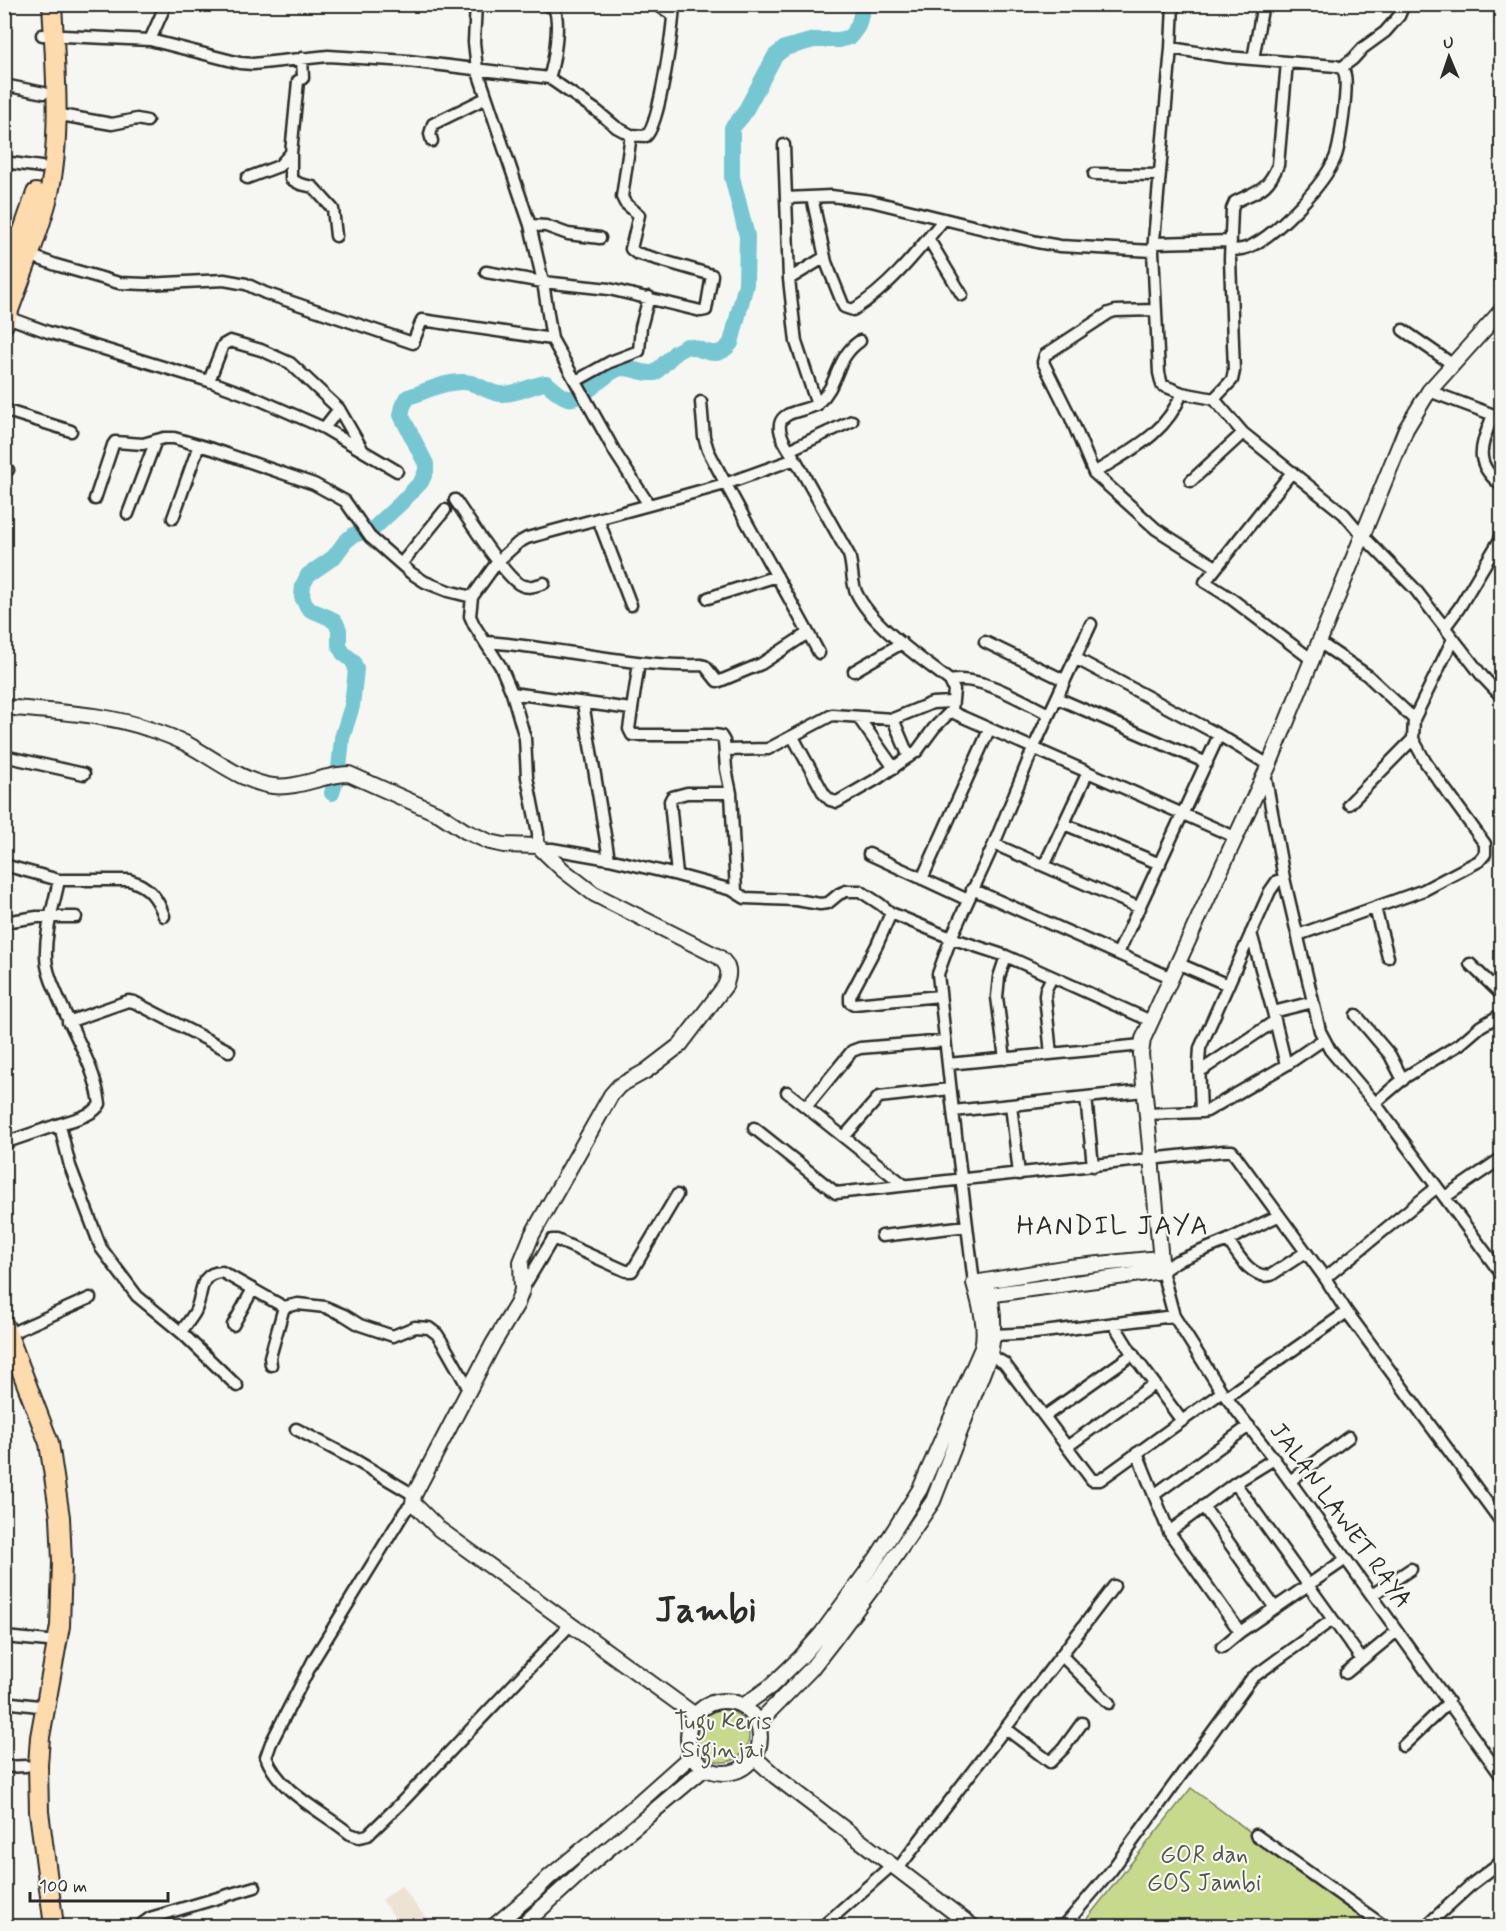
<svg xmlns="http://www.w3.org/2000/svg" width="1506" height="1931" font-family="Mynerve,sans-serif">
	<rect width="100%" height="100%" fill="#f6f6f2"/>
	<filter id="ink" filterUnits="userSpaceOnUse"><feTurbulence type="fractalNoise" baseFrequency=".0167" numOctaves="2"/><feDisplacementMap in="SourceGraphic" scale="12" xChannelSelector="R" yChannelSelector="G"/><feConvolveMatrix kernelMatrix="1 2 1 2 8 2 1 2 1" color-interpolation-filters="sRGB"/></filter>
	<g filter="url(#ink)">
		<path fill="#eee2d3" d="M401,1886L432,1926H401L382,1900Z"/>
		<path fill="#c7d98d" stroke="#79825c" stroke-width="1.5" d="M697 1736a26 26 0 1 1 52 0a26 26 0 1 1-52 0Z
			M1191,1788L1377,1926H1081Z"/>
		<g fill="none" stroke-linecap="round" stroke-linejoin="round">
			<path stroke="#77c7d2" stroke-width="16" d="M332,793L339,769L342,738L352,706L356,669L353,661L343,653L339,645V630L336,623L330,618L311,610L306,605L302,597L303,585L308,575L334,557L345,542L353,535L373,529L400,504L421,482L426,471V464L401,415L403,406L408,397C427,391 451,378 471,383C481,386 491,394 501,394C516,395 531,385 546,383C552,387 558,394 565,397C581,406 606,369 622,368C633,368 643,374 655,373L676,352L687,346C706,349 716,362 731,343L746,284L747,236L732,177V128L743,115L775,56L785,48L814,40H839L850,37L858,26L864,4"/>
			<defs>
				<path id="street" d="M476,4L474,42L477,69L530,225L543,282L552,339L616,454L649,505L725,484L795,459L849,555C853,567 851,580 856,592C871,625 922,659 950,681L954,690L952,710L956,714L1235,837
					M544,4L554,8C561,22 554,63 549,78
					M656,4L673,15
					M1173,4L1171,48L1227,57L1336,66C1342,68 1344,70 1345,75C1348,88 1340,147 1335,158C1324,185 1278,232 1253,245C1246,249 1239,250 1231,250
					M42,35L150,40L240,63L253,64L328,56L408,61L549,78L597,111L616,127L631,135L646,136C660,125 673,26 674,4
					M150,40L166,4
					M1171,48L1153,251L1159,373L1162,385L1182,393L1214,399L1243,433L1344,514L1362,535L1415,589L1483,677L1502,697
					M1253,59L1263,4
					M1341,68L1353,59L1363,48L1385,32L1399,16L1404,4
					M4,85L44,93
					M55,114L112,124L137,119L147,121
					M432,141L430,134L433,124L486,98
					M784,145L786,198
					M291,153V179L300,184L313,187L333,209L336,236
					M4,162L41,167
					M1094,174L1159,175
					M247,178L279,166L291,153L298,81L303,78L302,58
					M812,197L826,262L844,307L853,310C890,287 917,252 944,219
					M530,225L546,226L568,234L600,238
					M4,230L20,236
					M928,238L962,295
					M1154,243L1231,241
					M29,255L56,265L119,283L146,284L224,280L246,284L265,293L413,343L422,320L552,339
					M486,272L543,282L609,289L701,311L706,310L712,275L636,253L631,249L639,215L625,203L622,197L631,135
					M789,279L825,257
					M1156,310L1115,311L1109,313L1045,355L1043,362L1070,416L1094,473L1156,529L1216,567
					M7,317L48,332L209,381L258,399L324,428L397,471
					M1403,330L1452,364
					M209,381L223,345L230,341L261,350L290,363L339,409L362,449
					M576,381L610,362L639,351L641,327L649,297
					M1429,391L1502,418
					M1214,399L1232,380L1234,371L1230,259L1232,209L1235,202C1258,190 1267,191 1278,165L1287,62
					M701,402L704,437L708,450C743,519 783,585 819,653
					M817,405L796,342L789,279L786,198L831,196L871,201L1037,242L1060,246L1153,251
					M4,410L71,431
					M1493,415C1481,447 1472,462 1502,486
					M324,428L339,409
					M789,450L852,421
					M795,459C789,450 778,435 780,424C783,409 810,412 819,402C839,384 835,358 860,341
					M4,469L8,470
					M1292,472L1205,582L1229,597L1311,659
					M1094,473C1130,450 1165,436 1182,393
					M1191,481L1243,433
					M95,499L113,445L115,442L143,444L164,438H174L212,449L314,484L345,501L370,537L411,573L425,582L448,591L472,597
					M455,500C467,517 505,578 521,585C529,589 537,585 544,583
					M128,514L156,440
					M173,518L199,445
					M598,519L631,605
					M401,564L445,510
					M708,598L777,576
					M1445,627L1459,608L1502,536
					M486,642C558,647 628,667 701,665L705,666L717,681H720L761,664L808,633
					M985,642L1064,680
					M1319,642L1367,675L1414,719
					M1075,658L1219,735L1269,765
					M639,663L629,729L632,735H714L721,736L724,741L726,769L731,793L736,892
					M854,671L902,643
					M950,681C980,674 1022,701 1049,714
					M512,693L631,709
					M1057,698L1207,763
					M583,703L609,859
					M858,717L894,768
					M893,719L909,757
					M793,737L824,794L830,800L837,802L877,779L917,751L934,728L952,710
					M725,750L768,749L832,715L893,719L932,703L952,702
					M4,756L84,774
					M1265,774L1284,878L1320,1031L1330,1050L1375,1103L1502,1275
					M1349,804L1413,739
					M1064,824L1160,864
					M994,844L1140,908
					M538,846V833L527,777L525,738L512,693L501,667L474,625L470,616L472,597L498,561L518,543L527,538L649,505
					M543,849H552L609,859L677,875L732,890L745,898L796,900L820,904L828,903L839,894L846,891H860L880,904L891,913L951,938L1006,956L1151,1021
					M869,854L968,900
					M4,865L59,880H129C149,886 157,897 164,916
					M1044,866L1088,772
					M677,875L670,801L672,797L687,793H731
					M1284,878L1277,881L1270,891L1200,1048L1199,1063L1201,1112L1207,1111L1286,1065L1324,1039
					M922,879L989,730
					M972,889L1170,977
					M1375,908L1388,957
					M891,913L877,945L850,996V1002L854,1004L940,996
					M4,922L37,917H76
					M1251,933L1273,1012
					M1298,935L1424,890L1479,861L1485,854V844L1426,763L1413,739L1414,719L1453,639
					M1118,953L1219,735
					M1177,963L1228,985
					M1470,964L1502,995
					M1356,1015L1390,1055L1403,1080
					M68,1022L128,1001L134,1002L229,1051
					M1051,1054L1045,996L1046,989L1052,977
					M1005,1059L997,997L999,977L1006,956
					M948,1064L1142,1045
					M1286,1065L1273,1012L1313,1002
					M1199,1072L1275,1021
					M787,1092L904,1185
					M1086,1097L1093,1166
					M1375,1103L1407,1076L1460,1044L1481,1026L1502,1014
					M1011,1105L1019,1174
					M806,1107L852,1051L860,1048L945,1041
					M953,1111L1144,1091
					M1146,1114L1201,1112
					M54,1126C67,1121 93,1117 100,1104C95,1065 70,1028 56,992C51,981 46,969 46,957C45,931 54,905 59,880
					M754,1128L836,1193L1224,1151H1232L1325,1278L1347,1312L1502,1523
					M844,1137L879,1097L950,1089
					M4,1143L54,1126L61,1130L70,1166L101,1248L137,1296L183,1334L237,1386
					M1445,1197L1502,1158
					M1278,1216L1228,1240L1177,1261L1162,1271L1174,1316L1222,1392L1274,1459L1502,1777
					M882,1236L967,1226
					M1228,1240C1237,1254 1252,1280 1271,1275L1306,1252
					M1325,1278L1436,1188
					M974,1283L953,1111L938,974L951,938L994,844L1033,749L1091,624
					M522,1290L552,1240H557L626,1271H632L677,1195
					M1113,1323L1131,1352L1182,1421
					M233,1325L253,1289
					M181,1332C185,1326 191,1319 195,1312C204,1294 197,1273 222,1272L284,1307L298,1304L325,1307L344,1315L360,1325L393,1336L415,1327L429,1328L437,1334L444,1345L469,1389
					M9,1334L90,1298
					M993,1335L1035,1333L1174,1316
					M983,1351L1004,1363L1092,1480H1100L1222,1392
					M4,1363L18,1357
					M271,1365L270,1357L284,1307
					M1226,1397L1347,1312
					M1045,1416L1133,1354
					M296,1429L355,1460L414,1495
					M1068,1446L1154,1384
					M1137,1453L1169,1532L1240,1632
					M1290,1481L1349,1437
					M1235,1483L1362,1660
					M1154,1495L1249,1426
					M413,1503L405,1511L314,1659L271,1743L266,1757C280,1793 321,1810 350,1834L359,1837L368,1835L401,1803L570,1625
					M1203,1506L1275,1608
					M1169,1532L1235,1483L1274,1459
					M1372,1595L1411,1569
					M4,1637L48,1641
					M1222,1647L1240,1632L1346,1559
					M1062,1656L1109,1703
					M1346,1673L1397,1631
					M4,1702L47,1707
					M1005,1728L1050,1762L1063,1749L1082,1723
					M1403,1746L1449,1702
					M4,1767L26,1766
					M1256,1835L1384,1926
					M897,1870L1114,1586
					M139,1926L150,1918L255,1887
					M823,1926L891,1866
					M1064,1926L1111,1871L1252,1678L1332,1620
					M1426,1926L1472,1884L1502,1861"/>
				<path id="secondary" d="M4,707C51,712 105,713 149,729C162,733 175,738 187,744C215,759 242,782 273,786C299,789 324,774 349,774L439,814L465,831L490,842L504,845L538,846L563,870L594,894L719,957C730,966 730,974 725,986L680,1045L646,1071L619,1086L611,1095L532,1235L521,1262L522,1290L517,1304L493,1344L414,1495L413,1503L439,1529L695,1715
					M979,1298L1002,1293L1162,1271L1141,1054L1143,1039L1269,765L1406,429L1429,391L1502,310
					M688 1737a36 36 0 1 1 72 0a36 36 0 1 1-72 0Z
					M743,1706L771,1686L800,1658L822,1633L876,1559L920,1489L982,1348C987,1327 980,1304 974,1283L1069,1267L1160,1258
					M758,1723L811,1669L832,1642L888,1567L933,1501L990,1354C994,1333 995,1308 987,1288
					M754,1757L775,1776L972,1926
					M494,1926L531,1895L548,1878L628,1812L692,1755
					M522,1926L588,1866L705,1768"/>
				<path id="highway" d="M4,285L36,193
					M4,324C19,281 38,238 49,193C62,136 55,63 52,4
					M4,1325L49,1443L60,1517L62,1561L60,1626L40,1737L38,1765L39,1812L54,1926"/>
			</defs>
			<use href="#street" stroke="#2b2b2b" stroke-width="15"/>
			<use href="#secondary" stroke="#2b2b2b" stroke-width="18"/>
			<use href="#highway" stroke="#2b2b2b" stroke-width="22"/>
			<use href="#street" stroke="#f6f6f2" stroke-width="10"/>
			<use href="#secondary" stroke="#f6f6f2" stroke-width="14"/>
			<use href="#highway" stroke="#fedbac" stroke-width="18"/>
		</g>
	</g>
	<g text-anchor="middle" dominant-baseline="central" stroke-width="4.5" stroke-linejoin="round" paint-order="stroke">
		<g font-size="24" fill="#2b2b2b" stroke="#f6f6f2">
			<text transform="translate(1340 1516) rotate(54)">JALAN LAWET RAYA</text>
		</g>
		<g font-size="24" fill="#525644" stroke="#f6f6f2">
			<text x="723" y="1722">Tugu Keris<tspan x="723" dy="28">Siginjai</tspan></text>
			<text x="1204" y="1855">GOR dan<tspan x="1204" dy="28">GOS Jambi</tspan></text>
		</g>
		<g font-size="27" letter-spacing="1.5" fill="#2b2b2b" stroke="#f6f6f2">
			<text x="1113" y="1226">HANDIL JAYA</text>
		</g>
		<g font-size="36" font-weight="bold" fill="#2b2b2b" stroke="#f6f6f2">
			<text x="706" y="1611">Jambi</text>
		</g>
	</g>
	<rect width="1506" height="1931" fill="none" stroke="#f6f6f2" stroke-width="24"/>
	<rect x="12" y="12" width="1482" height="1907" fill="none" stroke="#2b2b2b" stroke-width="2" filter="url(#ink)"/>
	<g transform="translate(1449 57) rotate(358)" stroke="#f6f6f2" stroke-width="4.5" paint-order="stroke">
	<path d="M0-4.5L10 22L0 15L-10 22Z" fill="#2b2b2b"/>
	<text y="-9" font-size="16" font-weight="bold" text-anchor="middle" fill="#2b2b2b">U</text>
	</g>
	<path d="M30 1892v9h138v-9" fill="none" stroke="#2b2b2b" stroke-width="3"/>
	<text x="39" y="1892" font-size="18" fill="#2b2b2b" stroke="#f6f6f2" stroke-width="4.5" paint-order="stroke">100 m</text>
</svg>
